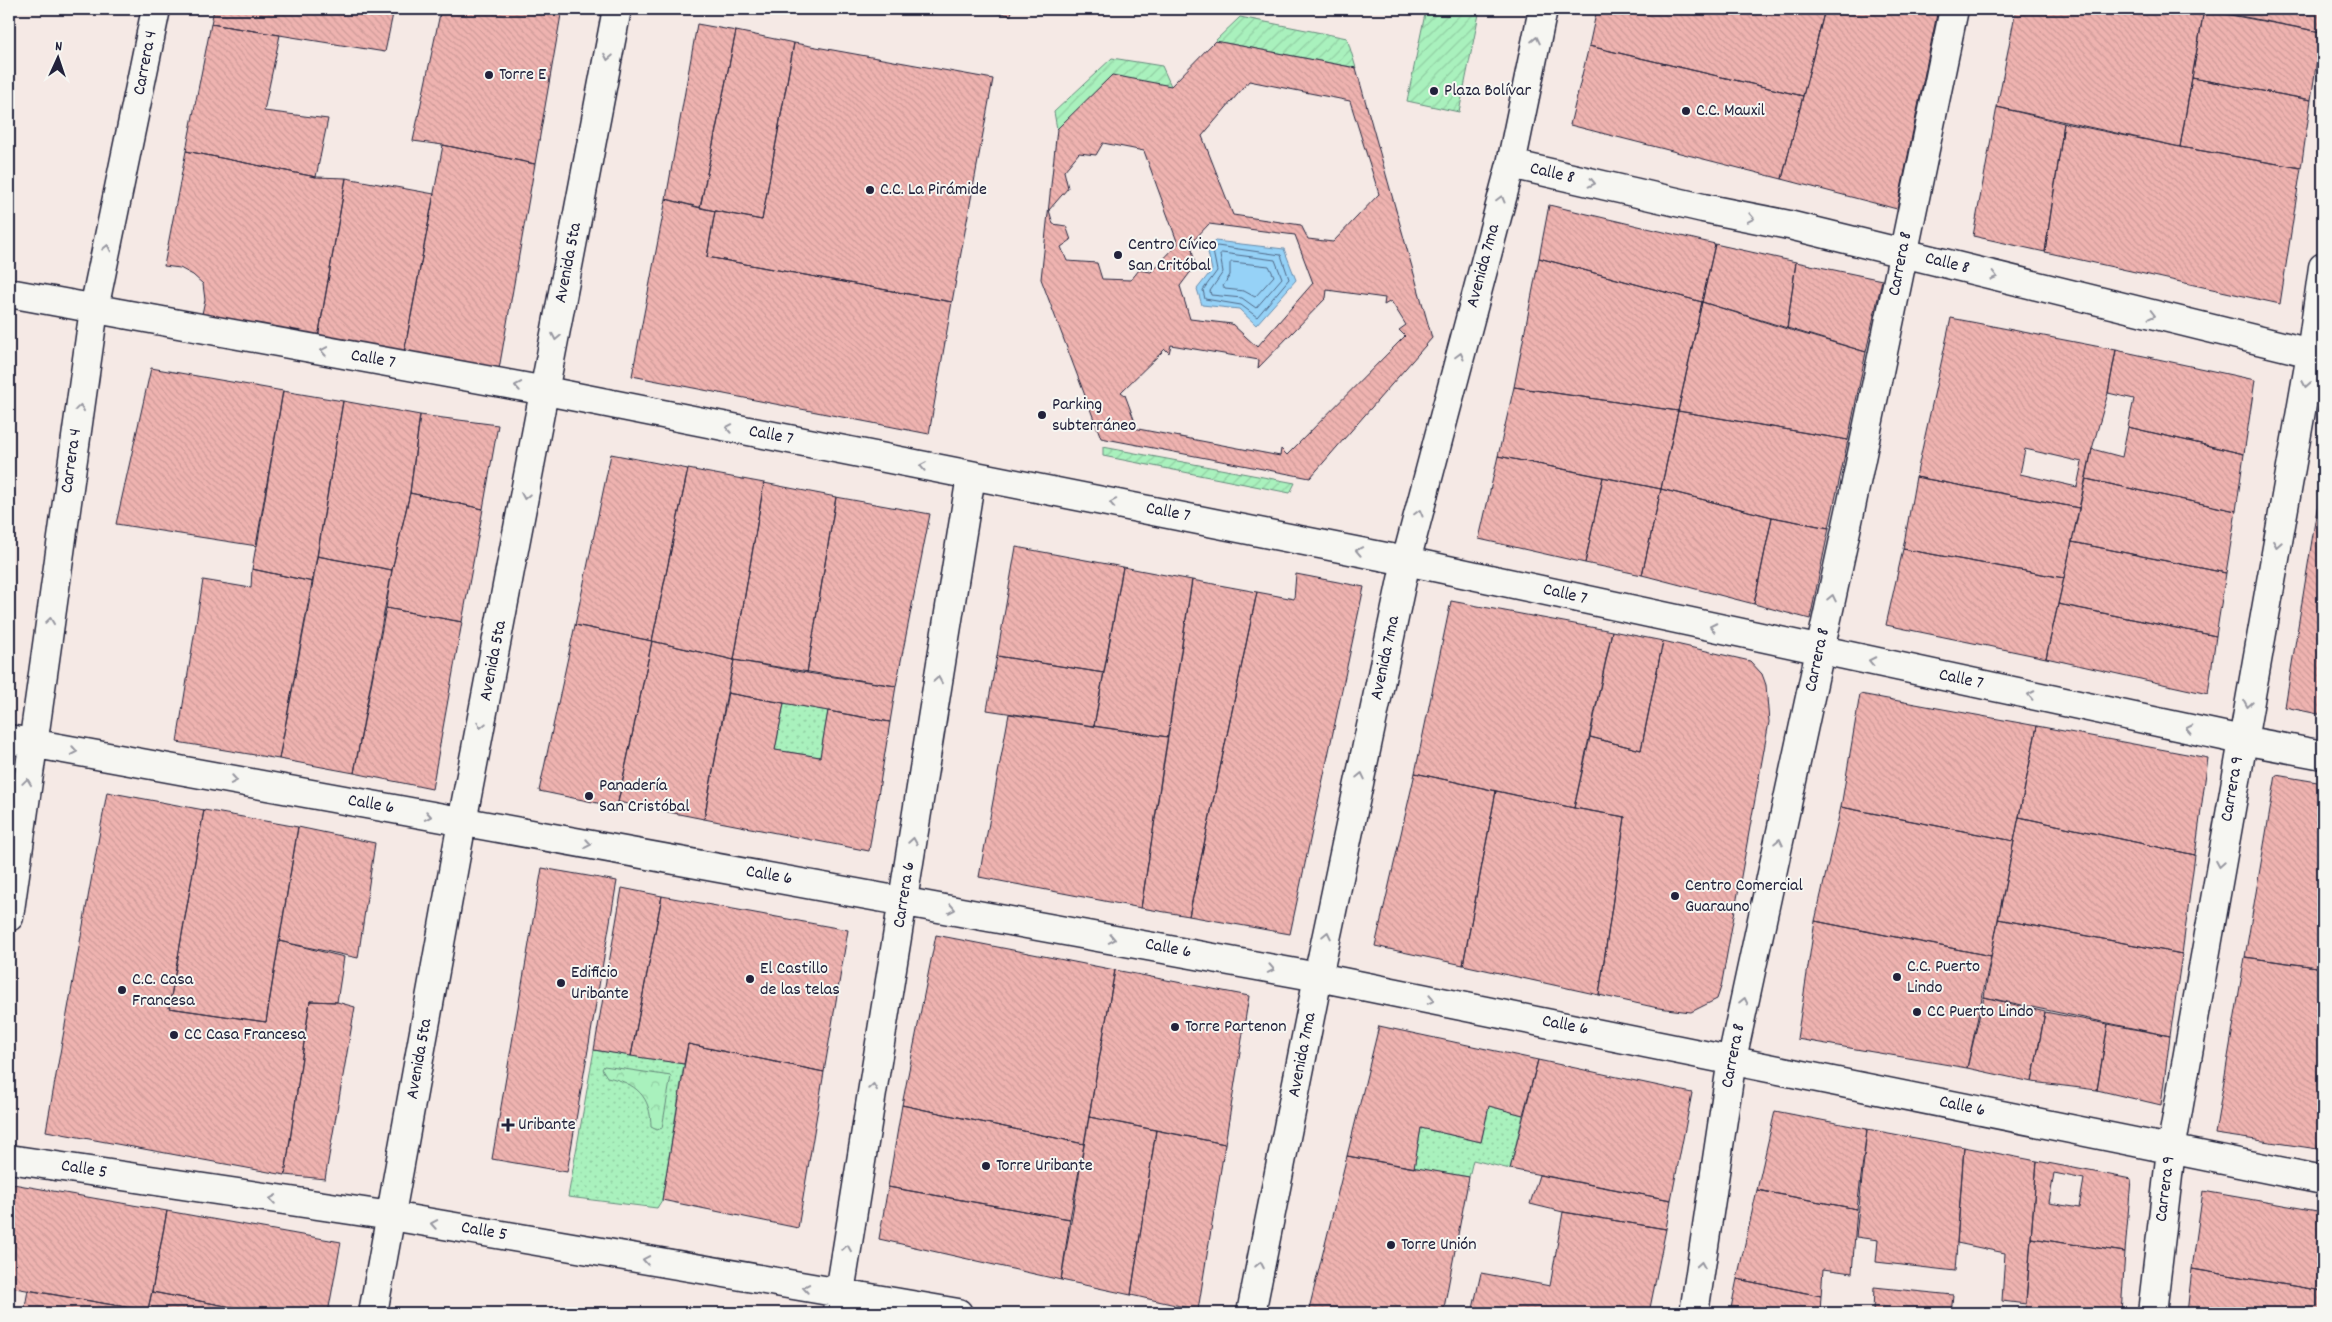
<svg xmlns="http://www.w3.org/2000/svg" width="2332" height="1322" font-family="Dekko,sans-serif">
	<defs>
		<pattern id="grass-dots" width="8" height="8" patternUnits="userSpaceOnUse" patternTransform="scale(1.25)"><rect width="8" height="8" fill="#a9f1bd"/><path d="M2 2h.1M6 6h.1" fill="none" stroke="#91cea3" stroke-width="1.8" stroke-linecap="round"/></pattern>
		<pattern id="forest-crowns" width="20" height="18" patternUnits="userSpaceOnUse" patternTransform="scale(1.25)"><rect width="20" height="18" fill="#a9f1bd"/><path d="M2 6a3 3 0 1 1 6 0M12 15a3 3 0 1 1 6 0" fill="none" stroke="#91cea3"/></pattern>
		<pattern id="garden-furrows" width="10" height="10" patternUnits="userSpaceOnUse" patternTransform="scale(1.25)"><rect width="10" height="10" fill="#a9f1bd"/><path d="M-1 1l2-2M0 10L10 0M9 11l2-2" fill="none" stroke="#91cea3"/></pattern>
		<pattern id="building-back-hatch" width="6" height="6" patternUnits="userSpaceOnUse" patternTransform="scale(1.25)"><rect width="6" height="6" fill="#efb3b0"/><path d="M-1 5l2 2M0 0l6 6M5-1l2 2" fill="none" stroke="#cd9a98"/></pattern>
	</defs>
	<rect width="100%" height="100%" fill="#f5e9e5"/>
	<filter id="ink" filterUnits="userSpaceOnUse"><feTurbulence type="fractalNoise" baseFrequency=".02" numOctaves="2"/><feDisplacementMap in="SourceGraphic" scale="10" xChannelSelector="R" yChannelSelector="G"/><feConvolveMatrix kernelMatrix="1 2 1 2 8 2 1 2 1" color-interpolation-filters="sRGB"/></filter>
	<g filter="url(#ink)">
		<path fill="url(#grass-dots)" stroke="#668a7c" d="M784,703L828,711L820,757L775,750Z
			M594,1050L684,1064L662,1200L657,1208L568,1197Z
			M1489,1106L1523,1115L1510,1169L1473,1160L1469,1177L1414,1168L1421,1128L1481,1142Z"/>
		<path fill="url(#forest-crowns)" stroke="#668a7c" d="M604,1066L671,1076L662,1128L657,1130L651,1127C651,1096 636,1083 607,1077L602,1069Z"/>
		<path fill="url(#garden-furrows)" stroke="#668a7c" d="M1426,9H1480L1459,112L1407,101Z
			M1240,17L1347,38L1356,68L1215,41Z
			M1112,58L1162,66L1171,86L1057,129L1054,112Z
			M1103,447L1295,483L1290,493L1103,456Z"/>
		<path fill="#96d2f7" stroke="#688cac" d="M1215,241L1284,249L1296,280L1256,325L1239,309L1202,305L1197,289L1212,270L1207,248Z"/>
		<g fill="none" stroke-linecap="round" stroke-linejoin="round">
			<path stroke="#506886" stroke-width="1" d="M1217,246L1281,255L1289,279L1257,317L1241,305L1205,299L1203,290L1217,271L1213,251Z
				M1222,253L1275,260L1282,278L1256,308L1242,298L1211,295L1210,291L1223,272L1220,255Z
				M1232,262L1269,266L1274,276L1255,297L1244,291L1225,289L1223,286L1230,275V264Z"/>
		</g>
		<path fill="url(#building-back-hatch)" stroke="#22223b" fill-rule="evenodd" d="M214,9H394L385,52L211,24Z
			M441,9H562L535,164L443,145L413,141Z
			M970,9H1012L1011,15Z
			M1597,9H1825L1803,96L1589,46Z
			M1825,9H1938L1897,209L1782,179Z
			M2016,9H2204L2180,147L1997,107Z
			M2204,9H2323V18L2321,32Z
			M2204,10L2321,32L2311,100L2192,78Z
			M211,24L280,35L264,111L328,119L316,177L186,151Z
			M697,24L736,31L700,208L666,199Z
			M736,31L794,43L762,220L700,208Z
			M1215,41L1356,68L1432,338L1310,478L1101,438L1041,279L1057,129L1112,75L1171,86ZM1209,224L1295,235L1313,283L1257,347L1232,324L1190,319L1180,286L1195,266L1191,243Z
			M794,43L993,79L952,302L707,257L715,211L762,220Z
			M1589,46L1803,96L1782,179L1570,125Z
			M2192,78L2311,100L2301,168L2180,147Z
			M1249,81L1350,101L1379,194L1333,242L1308,239L1301,225L1233,215L1202,136Z
			M1997,107L2064,123L2045,252L1973,236Z
			M2064,123L2180,147L2301,168L2280,304L2045,252Z
			M1103,143L1144,151L1178,244L1151,272L1139,270L1131,280L1102,279L1097,263L1067,261L1061,247L1071,240L1066,226L1053,224L1049,210L1068,188L1064,171L1079,153L1096,155Z
			M443,145L535,164L499,369L404,353Z
			M186,151L316,177L346,178L318,338L202,314L205,300L203,284L193,275L180,268L164,266Z
			M346,178L434,194L404,353L318,338Z
			M666,199L715,211L707,257L952,302L929,434L632,376Z
			M1549,205L1715,244L1702,302L1539,258Z
			M1715,244L1796,262L1787,329L1702,302Z
			M1539,258L1702,302L1678,411L1514,387Z
			M1796,262L1882,280L1866,352L1787,329Z
			M1327,290L1385,298L1384,305L1391,301L1406,325L1399,330L1405,336L1287,455L1281,449L1280,456L1133,428L1135,422L1125,395L1121,392L1165,349L1169,353L1171,345L1259,360L1258,368L1326,298Z
			M1702,302L1866,352L1848,440L1678,411Z
			M1951,318L2116,350L2108,393L2092,449L2079,508L1916,477ZM2025,449L2082,462L2077,487L2020,474Z
			M2116,350L2255,380L2244,454L2128,427L2134,399L2108,393Z
			M151,368L283,391L257,546L116,524Z
			M1514,387L1678,411L1661,489L1498,456Z
			M283,391L343,401L313,582L252,569Z
			M343,401L420,415L410,493L392,570L317,556Z
			M1678,411L1848,440L1829,528L1772,517L1661,489Z
			M420,415L498,425L483,509L410,493Z
			M2128,427L2244,454L2236,511L2086,479L2092,449L2122,457Z
			M611,454L688,469L652,641L575,625Z
			M1498,456L1603,477L1585,563L1479,539Z
			M688,469L764,483L734,660L652,641Z
			M1603,477L1661,489L1642,575L1585,563Z
			M1916,477L2079,508L2064,578L1903,549Z
			M2086,479L2236,511L2226,573L2072,542Z
			M2323,479V511L2317,509Z
			M764,483L836,497L807,673L734,660Z
			M1661,489L1772,517L1754,604L1642,575Z
			M410,493L483,509L462,622L386,608L392,570Z
			M836,497L930,514L896,686L807,673Z
			M2317,509L2323,511V715L2285,707Z
			M1772,517L1829,528L1810,619L1754,604Z
			M2072,542L2226,573L2216,636L2058,604Z
			M1016,547L1123,567L1104,673L997,656Z
			M1903,549L2064,578L2046,658L1886,625Z
			M317,556L392,570L354,773L279,759Z
			M1123,567L1192,580L1168,737L1094,726Z
			M252,569L313,582L279,759L177,742L203,580L251,588Z
			M1296,574L1364,587L1290,934L1189,916L1257,592L1294,599Z
			M1192,580L1257,592L1189,916L1141,908Z
			M1451,601L1612,631L1574,808L1415,773Z
			M2058,604L2216,636L2208,694L2046,658Z
			M386,608L462,622L432,789L354,773Z
			M575,625L652,641L617,807L539,791Z
			M1612,631L1663,641L1641,750L1590,737Z
			M652,641L734,660L704,819L618,802Z
			M1663,641L1750,661L1762,674L1766,685L1769,722L1721,987L1717,999L1691,1012L1658,1008L1599,995L1625,817L1574,808L1590,737L1641,750Z
			M997,656L1104,673L1094,726L987,710Z
			M734,660L896,686L890,722L727,693Z
			M727,693L784,703L775,750L820,757L828,711L890,722L869,851L704,819Z
			M1860,694L2037,726L2014,841L1841,807Z
			M1009,714L1168,737L1141,908L979,877Z
			M2037,726L2208,758L2195,855L2019,817Z
			M1415,773L1496,791L1463,965L1375,946Z
			M2276,775L2323,783V968L2245,957Z
			M9,781L13,787L9,812Z
			M1496,791L1574,808L1625,817L1599,995L1463,965Z
			M107,792L204,810L169,1008L266,1022L279,941L344,957L337,1002L310,1001L285,1175L46,1131Z
			M1841,807L2014,841L1991,956L1815,921Z
			M204,810L298,827L266,1022L169,1008Z
			M2019,817L2195,855L2182,954L1998,919Z
			M298,827L375,843L358,958L279,941Z
			M542,868L617,881L567,1172L492,1159Z
			M622,888L662,896L631,1056L594,1050Z
			M662,896L848,930L824,1072L688,1044L684,1064L631,1056Z
			M1998,919L2182,954L2170,1036L1984,997Z
			M1815,921L1991,956L1967,1068L1797,1039Z
			M936,935L1115,970L1084,1144L902,1105Z
			M2245,957L2323,968V1114L2318,1149L2215,1134Z
			M1115,970L1249,996L1225,1144L1089,1117Z
			M1984,997L2045,1012L2032,1082L1967,1068Z
			M310,1001L337,1002L355,1007L325,1179L285,1175Z
			M2045,1012L2108,1024L2097,1090L2032,1082Z
			M2108,1024L2170,1036L2161,1105L2097,1090Z
			M1379,1026L1538,1060L1523,1115L1489,1106L1481,1142L1421,1128L1414,1168L1347,1156Z
			M688,1044L824,1072L798,1228L662,1200Z
			M1538,1060L1692,1093L1671,1200L1510,1169Z
			M902,1105L1084,1144L1070,1219L888,1187Z
			M1775,1111L1867,1129L1857,1209L1757,1190Z
			M2323,1114V1150L2318,1149Z
			M1089,1117L1156,1130L1131,1295L1061,1280Z
			M1867,1129L1964,1147L1955,1271L1876,1262L1878,1240L1856,1237Z
			M1156,1130L1225,1144L1198,1310L1131,1295Z
			M1964,1147L2037,1161L2026,1304L2002,1301L2005,1253L1957,1243Z
			M1347,1156L1469,1177L1443,1313H1308Z
			M2037,1161L2131,1179L2125,1252L2031,1238ZM2054,1173L2084,1179L2079,1208L2049,1203Z
			M1539,1175L1671,1200L1666,1229L1563,1212L1530,1204Z
			M13,1184L167,1211L148,1311L9,1287V1210Z
			M888,1187L1070,1219L1061,1280L879,1239Z
			M1757,1190L1857,1209L1852,1273L1823,1269L1821,1296L1737,1279Z
			M2203,1191L2323,1212V1291L2192,1269Z
			M167,1211L341,1242L328,1313H263L152,1292Z
			M1563,1212L1666,1229L1649,1313H1472L1481,1273L1550,1286Z
			M2031,1238L2125,1252L2121,1313H2025Z
			M2192,1269L2323,1291V1313H2187Z
			M1737,1279L1821,1296L1820,1313H1730Z
			M1874,1287L1953,1295L1951,1313H1873Z
			M28,1290L148,1311L147,1313H24Z
			M152,1292L263,1313H147Z"/>
		<g fill="none" stroke-linecap="round" stroke-linejoin="round">
			<defs>
				<path id="minor" d="M1511,164L1703,208L1789,225L2323,356
					M9,293L546,391L1406,561L2242,740L2323,755
					M9,739L1318,977L2323,1180
					M9,917L94,309L156,9
					M9,1159L391,1216L958,1313
					M837,1311L971,476
					M373,1313L462,822L617,9
					M1251,1313L1318,977L1406,561L1511,164L1543,9
					M1694,1313L1732,1059L1851,507L1954,9
					M2152,1313L2171,1150L2311,354L2323,267"/>
			</defs>
			<use href="#minor" stroke="#22223b" stroke-width="31"/>
			<use href="#minor" stroke="#f6f6f2" stroke-width="28"/>
		</g>
		<defs><path id="oneway-chevron" d="M-2-3.5L2.5 0L-2 3.5" fill="none" stroke-width="1.6" stroke-linecap="round" stroke-linejoin="round" transform="scale(1.25)"/></defs>
		<g stroke="#9797a0">
			<use href="#oneway-chevron" transform="translate(1536 40) rotate(-78)"/>
			<use href="#oneway-chevron" transform="translate(608 57) rotate(101)"/>
			<use href="#oneway-chevron" transform="translate(1592 183) rotate(13)"/>
			<use href="#oneway-chevron" transform="translate(1501 199) rotate(-75)"/>
			<use href="#oneway-chevron" transform="translate(1751 218) rotate(11)"/>
			<use href="#oneway-chevron" transform="translate(107 248) rotate(-78)"/>
			<use href="#oneway-chevron" transform="translate(1994 276) rotate(14)"/>
			<use href="#oneway-chevron" transform="translate(2152 315) rotate(14)"/>
			<use href="#oneway-chevron" transform="translate(556 337) rotate(101)"/>
			<use href="#oneway-chevron" transform="translate(324 351) rotate(-170)"/>
			<use href="#oneway-chevron" transform="translate(1460 356) rotate(-75)"/>
			<use href="#oneway-chevron" transform="translate(2306 384) rotate(100)"/>
			<use href="#oneway-chevron" transform="translate(518 386) rotate(-170)"/>
			<use href="#oneway-chevron" transform="translate(80 408) rotate(-82)"/>
			<use href="#oneway-chevron" transform="translate(729 428) rotate(-169)"/>
			<use href="#oneway-chevron" transform="translate(923 466) rotate(-169)"/>
			<use href="#oneway-chevron" transform="translate(525 496) rotate(101)"/>
			<use href="#oneway-chevron" transform="translate(1113 503) rotate(-169)"/>
			<use href="#oneway-chevron" transform="translate(1419 513) rotate(-75)"/>
			<use href="#oneway-chevron" transform="translate(2277 544) rotate(100)"/>
			<use href="#oneway-chevron" transform="translate(1359 551) rotate(-169)"/>
			<use href="#oneway-chevron" transform="translate(1832 598) rotate(-78)"/>
			<use href="#oneway-chevron" transform="translate(50 621) rotate(-82)"/>
			<use href="#oneway-chevron" transform="translate(1713 627) rotate(-168)"/>
			<use href="#oneway-chevron" transform="translate(1872 661) rotate(-168)"/>
			<use href="#oneway-chevron" transform="translate(938 680) rotate(-81)"/>
			<use href="#oneway-chevron" transform="translate(2031 695) rotate(-168)"/>
			<use href="#oneway-chevron" transform="translate(2248 704) rotate(100)"/>
			<use href="#oneway-chevron" transform="translate(481 725) rotate(101)"/>
			<use href="#oneway-chevron" transform="translate(2189 729) rotate(-168)"/>
			<use href="#oneway-chevron" transform="translate(74 751) rotate(10)"/>
			<use href="#oneway-chevron" transform="translate(1361 776) rotate(-78)"/>
			<use href="#oneway-chevron" transform="translate(234 780) rotate(10)"/>
			<use href="#oneway-chevron" transform="translate(27 782) rotate(-82)"/>
			<use href="#oneway-chevron" transform="translate(428 816) rotate(10)"/>
			<use href="#oneway-chevron" transform="translate(913 841) rotate(-81)"/>
			<use href="#oneway-chevron" transform="translate(1779 842) rotate(-78)"/>
			<use href="#oneway-chevron" transform="translate(588 844) rotate(10)"/>
			<use href="#oneway-chevron" transform="translate(2220 864) rotate(100)"/>
			<use href="#oneway-chevron" transform="translate(952 909) rotate(11)"/>
			<use href="#oneway-chevron" transform="translate(1327 935) rotate(-78)"/>
			<use href="#oneway-chevron" transform="translate(1112 939) rotate(11)"/>
			<use href="#oneway-chevron" transform="translate(1271 969) rotate(11)"/>
			<use href="#oneway-chevron" transform="translate(1431 1000) rotate(11)"/>
			<use href="#oneway-chevron" transform="translate(1744 1001) rotate(-78)"/>
			<use href="#oneway-chevron" transform="translate(873 1087) rotate(-81)"/>
			<use href="#oneway-chevron" transform="translate(273 1199) rotate(-171)"/>
			<use href="#oneway-chevron" transform="translate(434 1224) rotate(-170)"/>
			<use href="#oneway-chevron" transform="translate(847 1248) rotate(-81)"/>
			<use href="#oneway-chevron" transform="translate(646 1260) rotate(-170)"/>
			<use href="#oneway-chevron" transform="translate(1260 1265) rotate(-79)"/>
			<use href="#oneway-chevron" transform="translate(1701 1265) rotate(-81)"/>
			<use href="#oneway-chevron" transform="translate(806 1288) rotate(-170)"/>
		</g>
	</g>
	<g fill="#22223b" stroke="#f6f6f2" stroke-width="2">
		<circle cx="489" cy="75" r="5"/>
		<circle cx="1434" cy="91" r="5"/>
		<circle cx="1686" cy="111" r="5"/>
		<circle cx="870" cy="190" r="5"/>
		<circle cx="1118" cy="255" r="5"/>
		<circle cx="1042" cy="415" r="5"/>
		<circle cx="589" cy="796" r="5"/>
		<circle cx="1675" cy="896" r="5"/>
		<circle cx="1897" cy="977" r="5"/>
		<circle cx="750" cy="979" r="5"/>
		<circle cx="561" cy="983" r="5"/>
		<circle cx="122" cy="990" r="5"/>
		<circle cx="1917" cy="1012" r="5"/>
		<circle cx="1175" cy="1027" r="5"/>
		<circle cx="174" cy="1035" r="5"/>
		<path d="M505.5 1117.5h5v5h5v5h-5v5h-5v-5h-5v-5h5z"/>
		<circle cx="986" cy="1166" r="5"/>
		<circle cx="1391" cy="1245" r="5"/>
	</g>
	<g text-anchor="middle" dominant-baseline="central" stroke-width="4" stroke-linejoin="round" paint-order="stroke">
		<g font-size="18" fill="#22223b" stroke="#f6f6f2">
			<text transform="translate(146 63) rotate(-79)">Carrera 4</text>
			<text transform="translate(1552 174) rotate(13)">Calle 8</text>
			<text transform="translate(569 263) rotate(-79)">Avenida 5ta</text>
			<text transform="translate(1901 264) rotate(-79)">Carrera 8</text>
			<text transform="translate(1947 264) rotate(14)">Calle 8</text>
			<text transform="translate(1484 266) rotate(-75)">Avenida 7ma</text>
			<text transform="translate(373 360) rotate(10)">Calle 7</text>
			<text transform="translate(771 436) rotate(11)">Calle 7</text>
			<text transform="translate(72 461) rotate(-82)">Carrera 4</text>
			<text transform="translate(1168 513) rotate(11)">Calle 7</text>
			<text transform="translate(1565 595) rotate(13)">Calle 7</text>
			<text transform="translate(1386 658) rotate(-78)">Avenida 7ma</text>
			<text transform="translate(1818 660) rotate(-78)">Carrera 8</text>
			<text transform="translate(494 661) rotate(-79)">Avenida 5ta</text>
			<text transform="translate(1961 680) rotate(12)">Calle 7</text>
			<text transform="translate(2233 789) rotate(-80)">Carrera 9</text>
			<text transform="translate(371 805) rotate(10)">Calle 6</text>
			<text transform="translate(769 876) rotate(10)">Calle 6</text>
			<text transform="translate(905 895) rotate(-81)">Carrera 6</text>
			<text transform="translate(1168 949) rotate(11)">Calle 6</text>
			<text transform="translate(1565 1026) rotate(11)">Calle 6</text>
			<text transform="translate(1303 1055) rotate(-79)">Avenida 7ma</text>
			<text transform="translate(1734 1056) rotate(-79)">Carrera 8</text>
			<text transform="translate(420 1059) rotate(-80)">Avenida 5ta</text>
			<text transform="translate(1962 1107) rotate(12)">Calle 6</text>
			<text transform="translate(84 1170) rotate(9)">Calle 5</text>
			<text transform="translate(2166 1189) rotate(-83)">Carrera 9</text>
			<text transform="translate(484 1232) rotate(10)">Calle 5</text>
		</g>
		<g font-size="18" fill="#22223b" stroke="#f6f6f2" text-anchor="start">
			<text x="499" y="75">Torre E</text>
			<text x="1444" y="91">Plaza Bolívar</text>
			<text x="1696" y="111">C.C. Mauxil</text>
			<text x="880" y="190">C.C. La Pirámide</text>
			<text x="1128" y="245">Centro Cívico<tspan x="1128" dy="21">San Critóbal</tspan></text>
			<text x="1052" y="405">Parking<tspan x="1052" dy="21">subterráneo</tspan></text>
			<text x="599" y="786">Panadería<tspan x="599" dy="21">San Cristóbal</tspan></text>
			<text x="1685" y="886">Centro Comercial<tspan x="1685" dy="21">Guarauno</tspan></text>
			<text x="1907" y="967">C.C. Puerto<tspan x="1907" dy="21">Lindo</tspan></text>
			<text x="760" y="969">El Castillo<tspan x="760" dy="21">de las telas</tspan></text>
			<text x="571" y="973">Edificio<tspan x="571" dy="21">Uribante</tspan></text>
			<text x="132" y="980">C.C. Casa<tspan x="132" dy="21">Francesa</tspan></text>
			<text x="1927" y="1012">CC Puerto Lindo</text>
			<text x="1185" y="1027">Torre Partenon</text>
			<text x="184" y="1035">CC Casa Francesa</text>
			<text x="518" y="1125">Uribante</text>
			<text x="996" y="1166">Torre Uribante</text>
			<text x="1401" y="1245">Torre Unión</text>
		</g>
	</g>
	<rect width="2332" height="1322" fill="none" stroke="#f6f6f2" stroke-width="30"/>
	<rect x="15" y="15" width="2302" height="1292" fill="none" stroke="#22223b" stroke-width="2" filter="url(#ink)"/>
	<g transform="translate(58 58) rotate(3)" stroke="#f6f6f2" stroke-width="4" paint-order="stroke">
	<path d="M0-4L9 19L0 12L-9 19Z" fill="#22223b"/>
	<text y="-8" font-size="14" font-weight="bold" text-anchor="middle" fill="#22223b">N</text>
	</g>
</svg>
